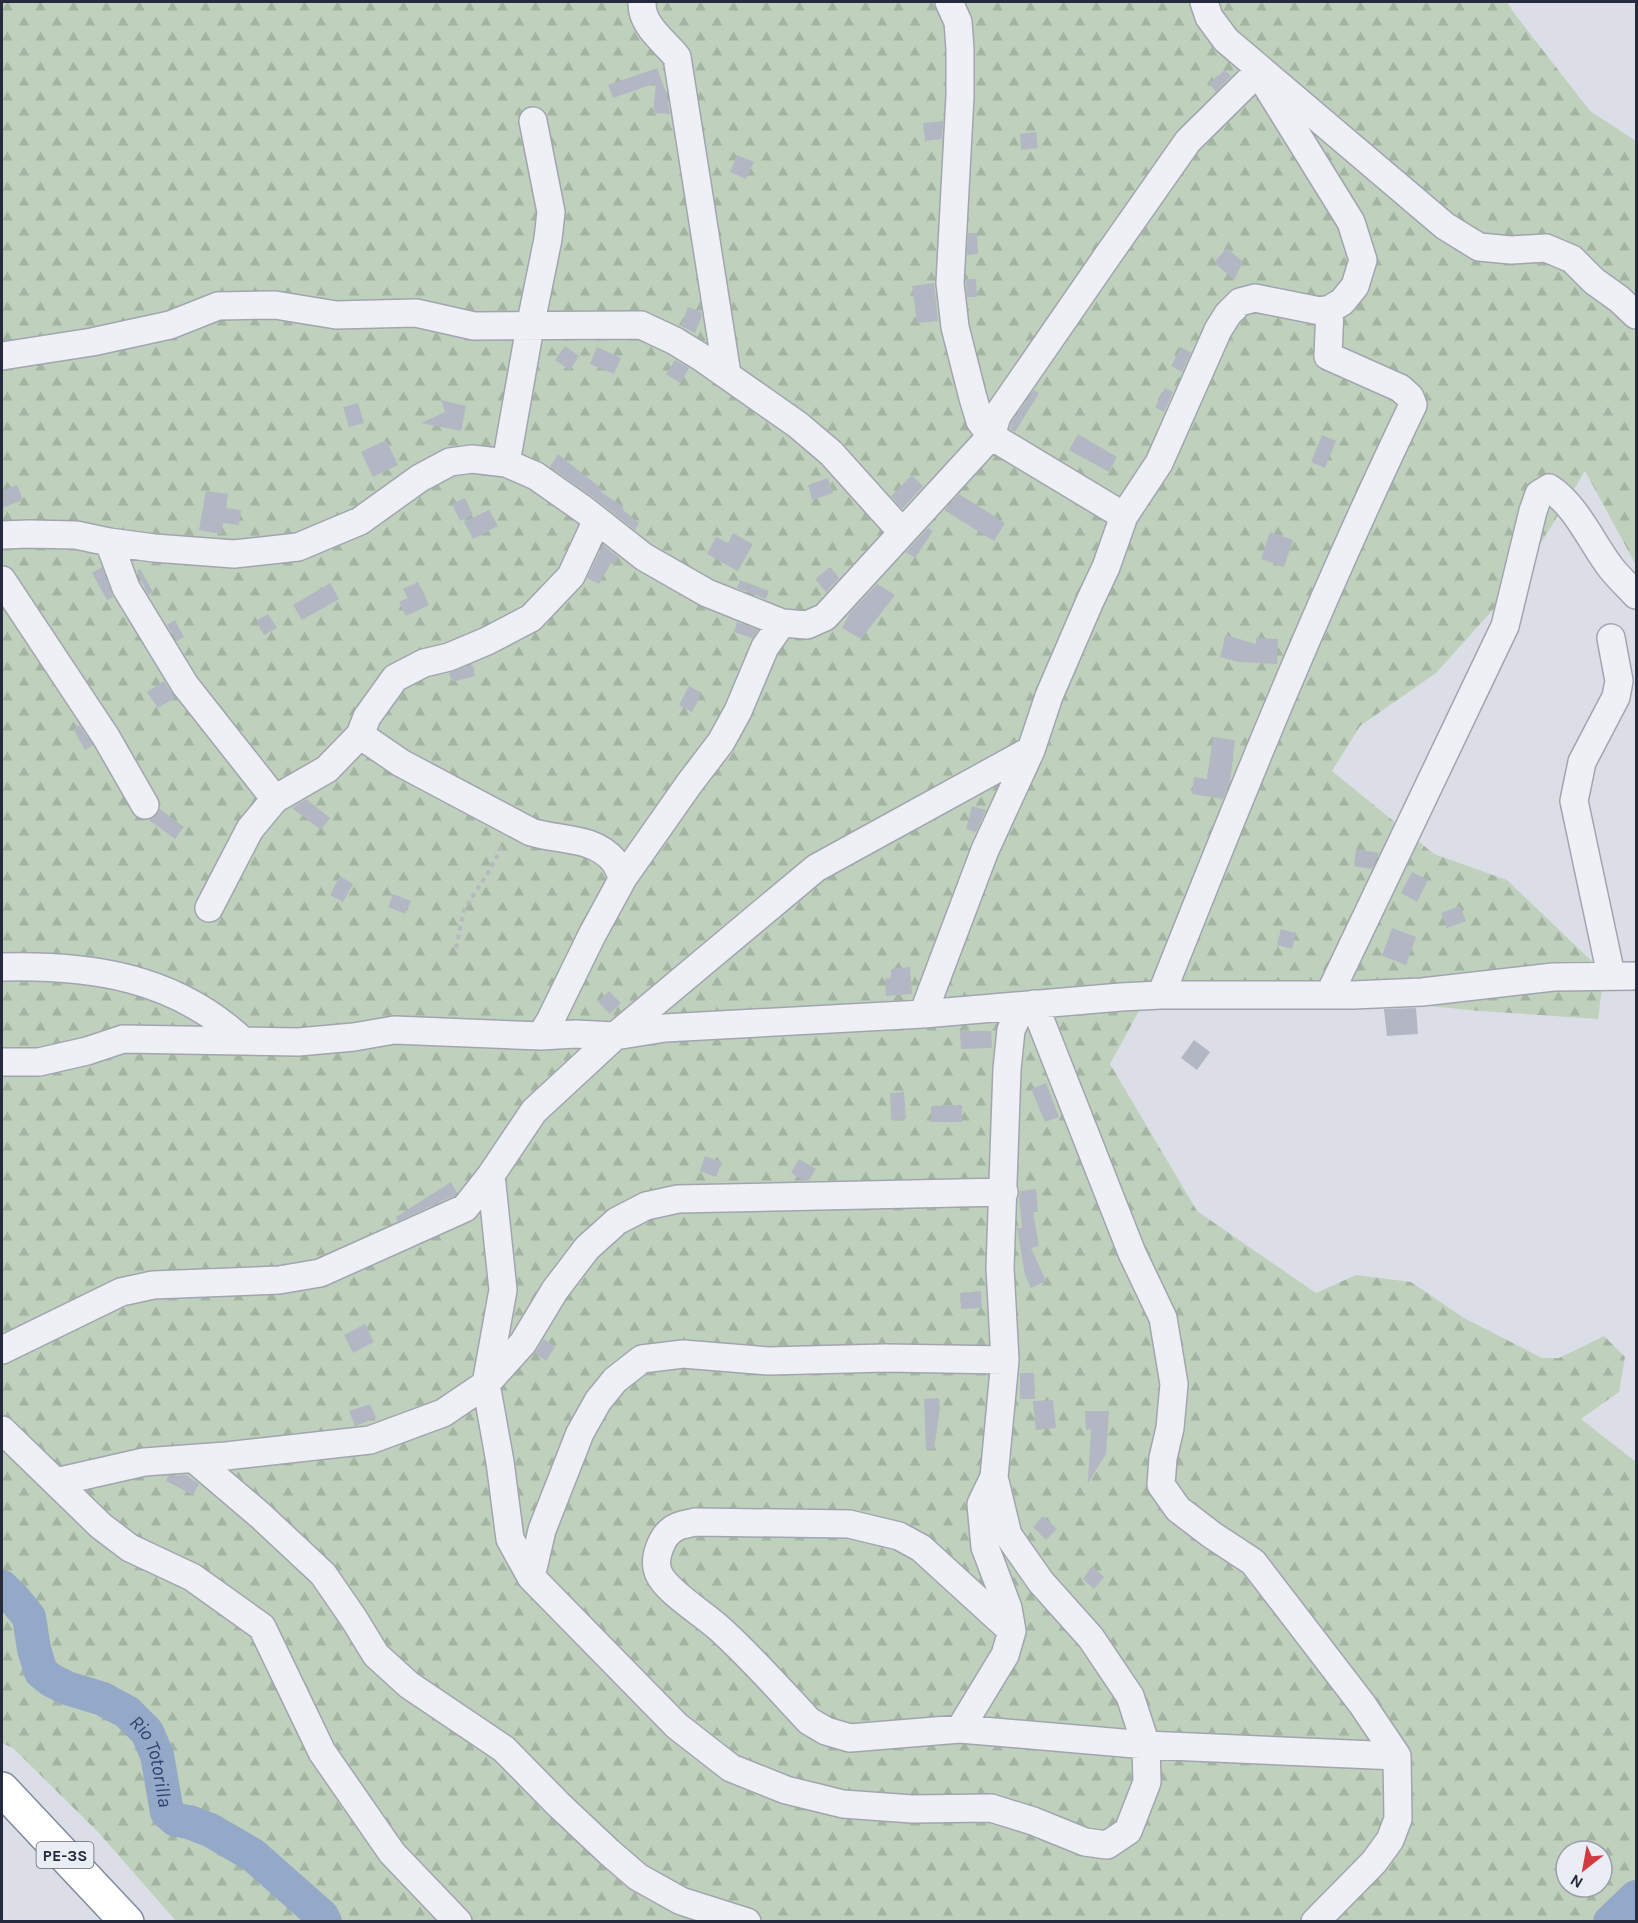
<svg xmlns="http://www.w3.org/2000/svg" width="1638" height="1923" font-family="Karla,sans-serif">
	<defs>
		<pattern id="forest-firs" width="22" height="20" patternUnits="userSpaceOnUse" patternTransform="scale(1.5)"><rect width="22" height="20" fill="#bfd1bc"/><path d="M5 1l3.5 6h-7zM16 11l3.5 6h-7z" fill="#a4b4a2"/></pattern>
	</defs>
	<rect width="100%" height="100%" fill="#dbdee6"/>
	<path fill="url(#forest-firs)" fill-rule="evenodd" d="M2,2H1507L1514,13L1590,111L1636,141V565L1585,471L1516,584L1436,673L1360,726L1332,771L1434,854L1507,880L1604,973L1598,1019L1480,1011L1268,990L1139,1011L1110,1064L1197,1211L1316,1293L1356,1275L1411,1282L1464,1318L1542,1358H1559L1604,1336L1625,1357L1619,1392L1581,1419L1636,1462V1921H176L99,1833L13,1748L2,1743ZM1566,1851H1602V1887H1566Z"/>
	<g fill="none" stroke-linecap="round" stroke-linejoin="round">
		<g stroke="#94a8c8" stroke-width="34">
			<path id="s1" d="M2,1587L15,1600L29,1617L34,1649L41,1672L51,1680L67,1688L103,1699L110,1703L127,1712L147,1732L157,1755L167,1812L176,1820L189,1822L210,1830L253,1855L322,1916L325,1922"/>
			<path d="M1610,1922L1636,1897"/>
		</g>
	</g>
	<path fill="#b2b7c3" d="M657,68L667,95L670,114L653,113L656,83L613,98L608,85Z
		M1225,70L1231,76L1216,92L1209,83Z
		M943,121L942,139L925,141L923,123Z
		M1036,132L1038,148L1021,150L1020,134Z
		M737,155L754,162L746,179L730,172Z
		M968,233H977L978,254L967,255Z
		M1227,248L1243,262L1234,280L1214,262Z
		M966,279H976L977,297H967Z
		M934,283L938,321L917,323L912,286Z
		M688,307L701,312L702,316L695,333L681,326Z
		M565,346L579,356L570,370L555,360Z
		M597,347L621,358L614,374L590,364Z
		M1181,347L1191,353L1182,372L1171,366Z
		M675,360L689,368L680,383L666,374Z
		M1165,388L1173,392L1164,412L1155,407Z
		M1034,390L1039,393L1015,432L1010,429L1011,423Z
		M441,400L466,406L461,431L421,423L445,412Z
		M358,403L364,423L349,427L343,407Z
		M1078,434L1117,457L1109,472L1069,450Z
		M1322,435L1336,441L1325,468L1311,462Z
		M386,440L398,465L373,477L361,452Z
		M558,454L602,489L600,491L623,507L622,509L639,523L635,530L593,497L550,467Z
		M912,475L923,486L902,509L891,496Z
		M828,478L833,493L812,500L808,485Z
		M17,485L23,500L2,508V491Z
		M206,491L228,494L226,508L241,510L239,525L223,523L221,534L199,530Z
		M959,494L1005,523L994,541L944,510Z
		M465,498L473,515L460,521L452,504Z
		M489,510L498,526L473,539L464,522Z
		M928,528L933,531L915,558L906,552Z
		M1270,532L1293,540L1284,567L1261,559Z
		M733,533L753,544L738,571L707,554L716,537L728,543Z
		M603,545L618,557L614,565L611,563L599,584L587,578Z
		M102,567L113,597L107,600L92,573Z
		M830,567L839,578L826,592L815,579Z
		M140,569L153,592L148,595L137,571Z
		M740,580L769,591L766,599L737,588Z
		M418,582L429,605L406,616L399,602L408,598L403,589Z
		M330,583L339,599L302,620L293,605Z
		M877,584L895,595L861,639L842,628L850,613Z
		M268,614L277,628L264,635L256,621Z
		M175,620L184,637L177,641L167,625Z
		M737,622L758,630L752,638L734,632Z
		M1226,635L1256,644V638L1278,639L1277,664L1238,662L1220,657Z
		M472,664L475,676L452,682L449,673Z
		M164,681L175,698L158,708L147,692Z
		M689,686L702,693L692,712L679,705Z
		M79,725L93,745L85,750L73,729Z
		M1213,737L1235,740L1230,782L1223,799L1192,794L1194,777L1207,779Z
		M306,799L330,818L321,830L292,808Z
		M972,806L986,810L976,832L966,829Z
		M160,809L184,827L175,839L149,820L158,813Z
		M1356,849L1379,853L1372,869L1354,866Z
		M1412,872L1428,880L1417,902L1401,893Z
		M340,876L353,884L343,902L330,895Z
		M393,894L411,901L405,914L388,907Z
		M1460,906L1466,921L1447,928L1441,913Z
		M1392,928L1416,937L1406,965L1382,956Z
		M1281,929L1296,933L1292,949L1277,945Z
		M910,967L912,994L886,996L885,979L891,978V969Z
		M609,991L621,1003L610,1014L598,1002Z
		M1416,1008L1418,1034L1387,1036L1384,1009Z
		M960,1031H991L992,1048L961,1049Z
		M1194,1040L1210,1052L1197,1070L1181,1058Z
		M1046,1083L1059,1117L1045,1122L1031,1089Z
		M904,1092L906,1119L891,1120L890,1093Z
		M962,1105V1122H931V1106Z
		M705,1156L722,1162L716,1177L700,1171Z
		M799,1159L816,1169L809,1180L804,1181L791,1173Z
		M451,1182L457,1193L455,1195L398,1221L396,1217Z
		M1036,1189L1038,1212H1033L1039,1246L1031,1248L1046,1281L1031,1288L1025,1275L1017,1228H1022L1019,1197L1020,1191Z
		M981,1291L982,1308L961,1309L960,1293Z
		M365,1324L374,1342L353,1353L344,1335Z
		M544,1339L555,1347L546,1361L535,1353Z
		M1020,1373H1034L1035,1399H1020Z
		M939,1398L940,1409L934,1449H926L924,1399Z
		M1053,1400L1056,1428L1036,1430L1033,1401Z
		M370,1404L376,1418L355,1426L349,1411Z
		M1085,1411H1109L1106,1454L1088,1483L1091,1429L1086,1430Z
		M186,1475L199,1484L193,1495L166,1481L168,1476Z
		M1043,1516L1057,1529L1046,1540L1033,1527Z
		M1092,1566L1104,1577L1094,1589L1083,1579Z"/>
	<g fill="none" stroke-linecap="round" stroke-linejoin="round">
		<defs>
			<path id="minor" d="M642,2C641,25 663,40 677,57L727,374
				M949,2L958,22L960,49V96L950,283L955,327L973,398L980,421L991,436L1124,516
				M1204,2L1209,17L1226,40L1445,226L1479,247L1511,250L1546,248L1572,259L1594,281L1619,299L1636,315
				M2,356L92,342L170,325L218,306L275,305L336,315L416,313L474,326L641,325L675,341L701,357L798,425L831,453L902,532
				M506,463L530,327L548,239L551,212L533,121
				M2,535L29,534L76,535L109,542L154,548L234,554L298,547L360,521L420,478L450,462L472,459L506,463L536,476L583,509L644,557L707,593L782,623L807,625L825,617L991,436L997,416L1106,258L1188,141L1260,70L1268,88L1351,222L1363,260L1355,286L1342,302L1330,309L1320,311L1255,298L1240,302L1228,314L1218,330L1159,463L1124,516L1106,567L1090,601L1049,696L1031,750L985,850L923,1014
				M109,542L126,588L185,685L275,799
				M2,580L106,737L145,805
				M360,735L401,763L531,832C559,841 594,836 614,861C618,866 620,873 623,878
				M209,908L250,829L275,799L327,769L360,735L367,717L395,678L424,663L449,657L487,641L531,618L571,576L597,520
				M2,967C92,965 175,977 243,1041
				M1611,975L1574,801L1582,762L1616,697L1619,681L1611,638
				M1161,995C1240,796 1320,598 1413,405L1410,397L1400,388L1328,356L1330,309
				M1329,995L1505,626L1533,511L1539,494L1549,488C1576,505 1592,543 1611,568C1619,578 1628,586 1636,595
				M1034,1004L1132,1253L1163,1318L1174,1384L1170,1428L1163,1458L1161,1485L1178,1509L1212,1535L1253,1562L1362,1704L1397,1756L1398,1819L1390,1840L1374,1862L1315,1922
				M541,1036L551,1019L592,935L623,878L689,784L721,742L738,711L765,647L782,623
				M2,1062H39L87,1051L123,1039L298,1042L354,1037L394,1030L541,1036L575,1034L615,1036L816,868L1031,750
				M491,1175L503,1290L486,1384L500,1462L510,1539L531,1577L677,1726L731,1768L786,1790L843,1804L912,1809L991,1808L1033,1821L1085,1842L1107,1845L1128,1831L1147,1782L1146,1745L1130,1696L1091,1638L1041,1582L1008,1535L994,1477
				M2,1350L121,1292L153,1285L279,1280L320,1273L465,1208L491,1175L534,1111L615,1036L665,1028L923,1014L1121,997L1161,995H1353L1422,992L1553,977L1636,976
				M2,1430L101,1526L130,1548L192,1577L262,1627L322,1752L392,1853L458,1922
				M194,1459L261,1516L323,1574L354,1619L376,1655L409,1685L504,1749L559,1805L609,1852L638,1877L681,1901L747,1922
				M56,1482L144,1462L226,1456L370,1440L443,1413L486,1384L523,1343L555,1290L587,1248L617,1221L646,1206L678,1199L1004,1192
				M531,1577L542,1530L580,1433L598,1401L615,1380L642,1359L683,1354L768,1361L886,1358L1005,1360
				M1012,1631L921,1548L899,1536L849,1524L695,1522C689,1524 682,1524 677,1527C662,1533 652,1559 659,1574C667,1592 704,1614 720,1629C751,1657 780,1690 809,1721L826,1731L850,1738L960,1729L1146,1745L1397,1756
				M960,1729L1005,1655L1012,1631L1008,1608L985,1547L981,1504L994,1477L1005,1360L1000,1268L1007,1069L1011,1030L1018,1015L1034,1004"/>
			<path id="highway" d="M2,1789L127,1922"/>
		</defs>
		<use href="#minor" stroke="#a1a5b0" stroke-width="30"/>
		<use href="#highway" stroke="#828a9d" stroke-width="36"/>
		<path stroke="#b6b9c1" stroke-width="4" stroke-dasharray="4.5 4.5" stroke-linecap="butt" d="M456,948L464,910L489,871L504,843"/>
		<use href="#minor" stroke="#eef0f5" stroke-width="27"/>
		<use href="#highway" stroke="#fff" stroke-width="33"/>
	</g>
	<g text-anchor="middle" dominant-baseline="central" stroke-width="4.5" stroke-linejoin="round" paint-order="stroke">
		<rect fill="#eaedf4" stroke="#606574" stroke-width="1.5" x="36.5" y="1842" width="57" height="26" rx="4.5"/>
		<g font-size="16" font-weight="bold" fill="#252b3d">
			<text x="65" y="1855">PE-3S</text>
		</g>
		<g font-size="20" font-style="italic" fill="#2e4572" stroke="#eaedf4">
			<text stroke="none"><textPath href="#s1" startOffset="250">Rio Totorilla</textPath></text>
		</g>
	</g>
	<rect width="1638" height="1923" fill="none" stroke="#252b3d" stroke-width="6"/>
	<g transform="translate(1584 1869) rotate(211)"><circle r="28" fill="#eaedf4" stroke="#9b9fab" stroke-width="1.5"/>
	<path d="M0-4.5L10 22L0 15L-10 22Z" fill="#d23940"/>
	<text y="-9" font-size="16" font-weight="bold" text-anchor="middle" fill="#252b3d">N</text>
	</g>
</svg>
